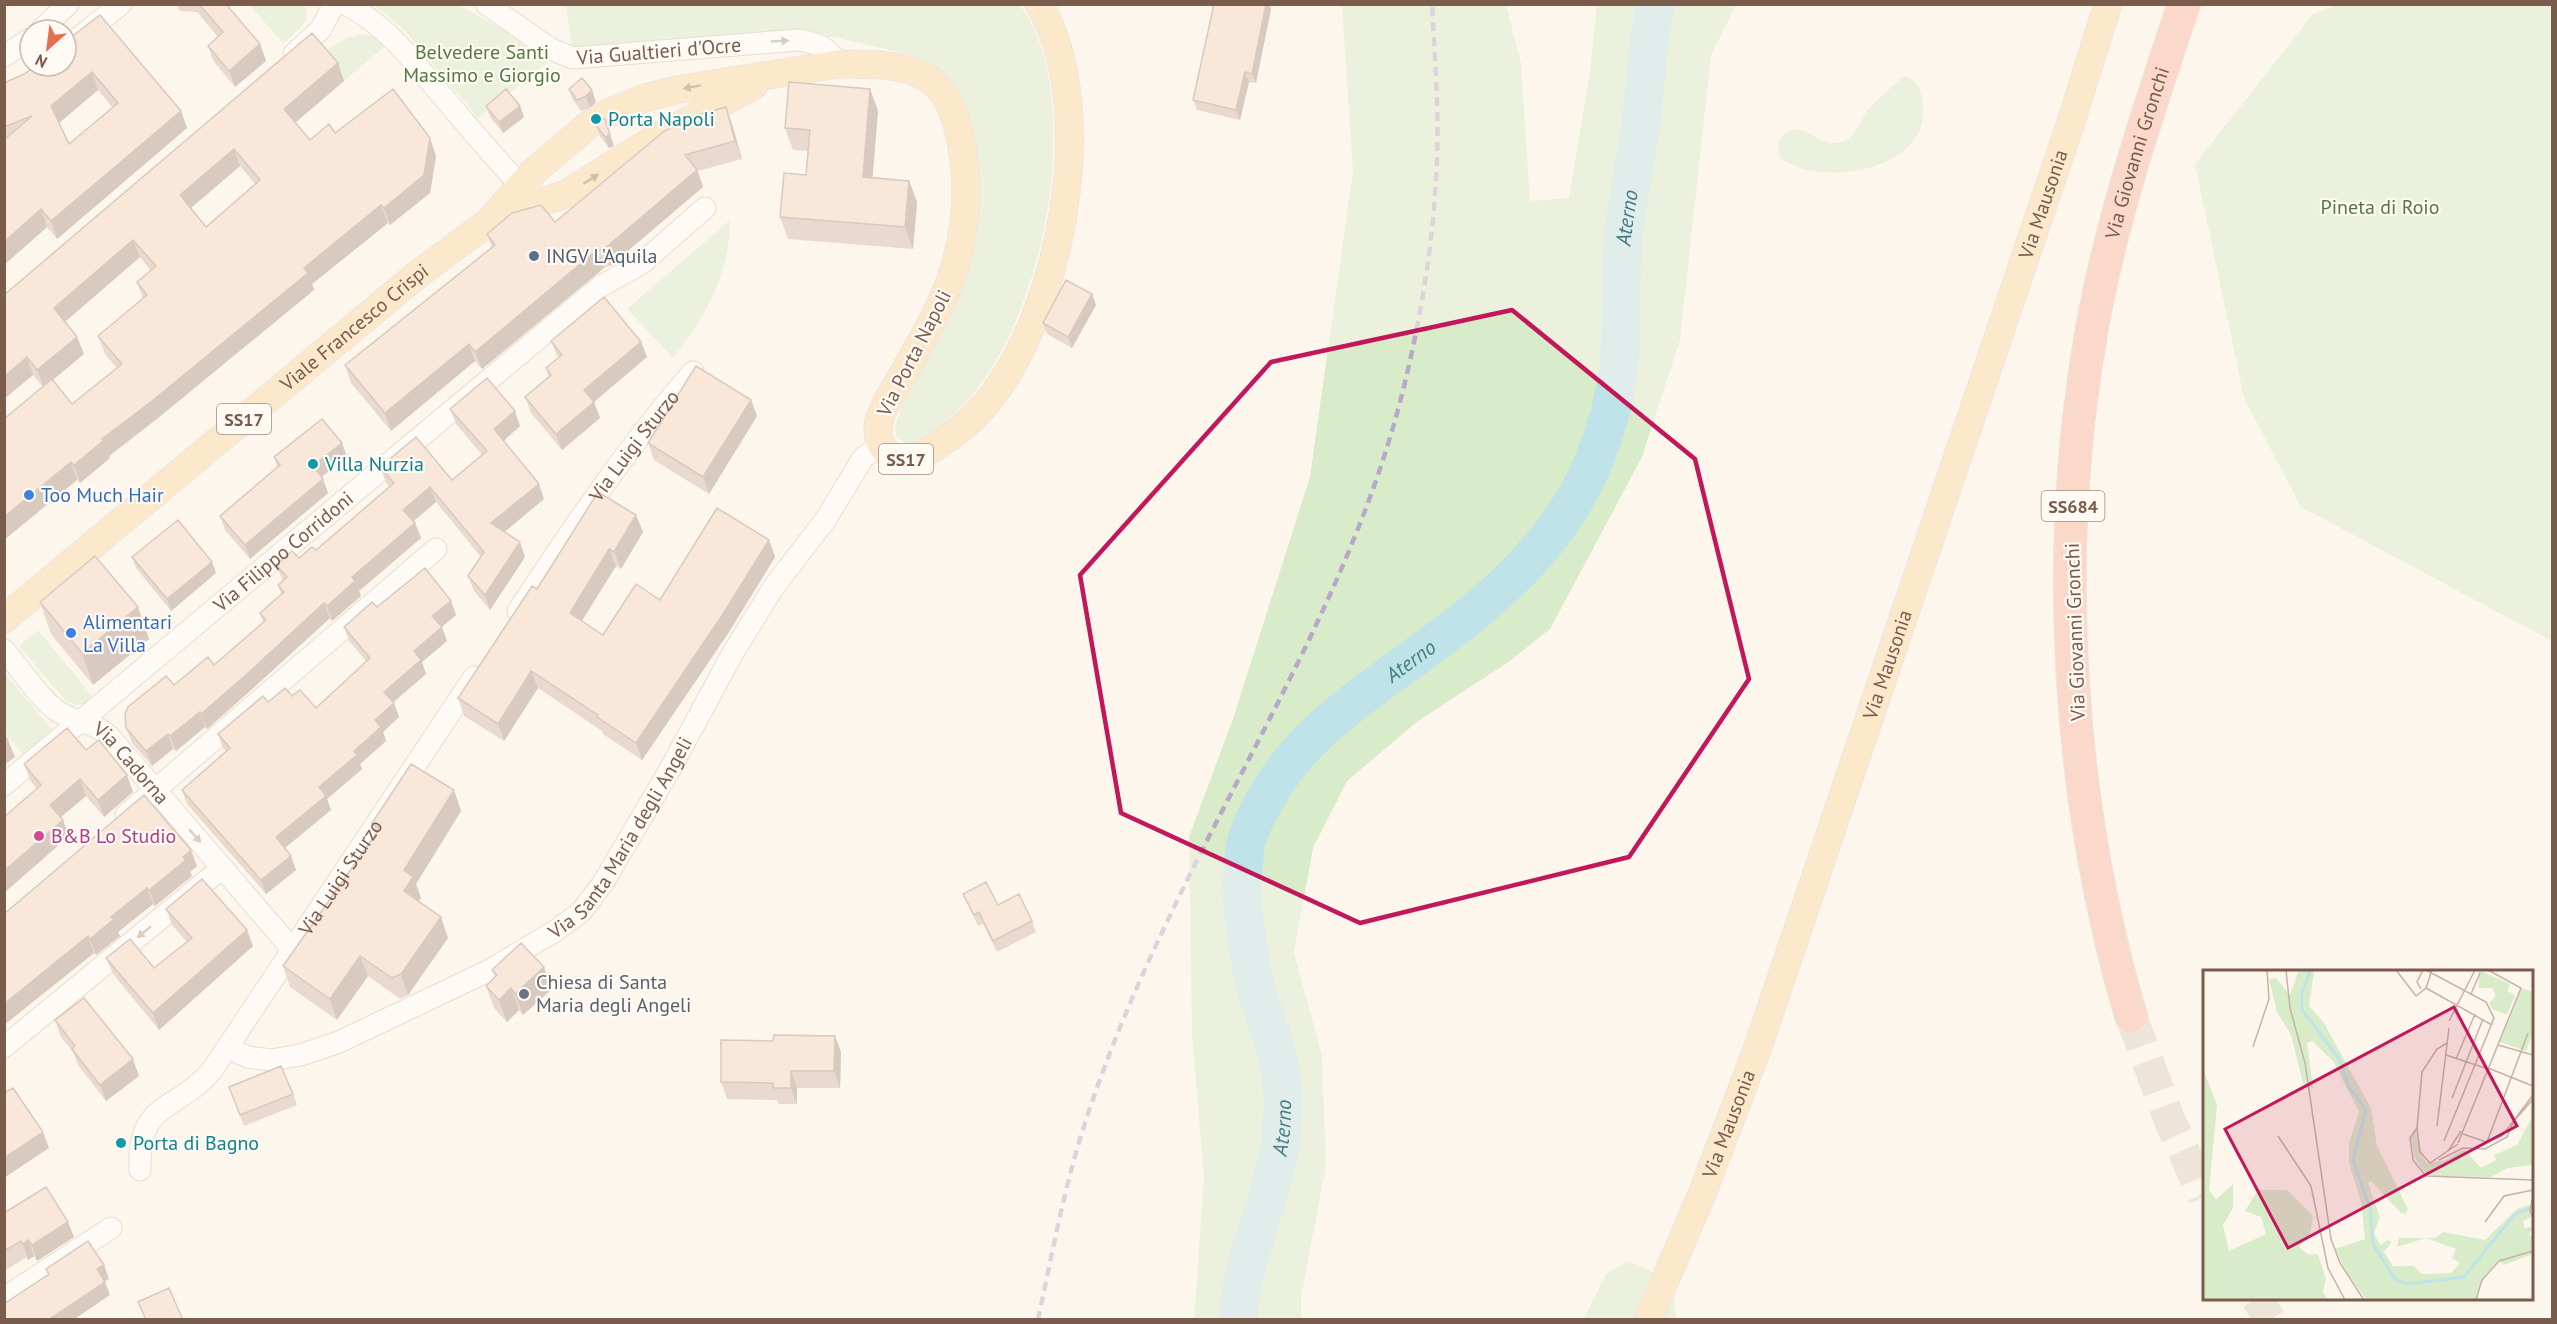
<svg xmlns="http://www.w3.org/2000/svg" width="2557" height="1324" font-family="'PT Sans',sans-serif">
	<rect width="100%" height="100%" fill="#fdf6ec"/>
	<path fill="#d8ecc9" d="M249,5H303C316,19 294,34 283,43Z
		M374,5H459L499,27L548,62L478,118L407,33Z
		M566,5H1020C1091,101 1041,341 952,416C940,427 923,444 906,444L896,436L895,427L901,407L936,342L976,156L972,124L958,91L945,76L915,56L838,38L780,31L597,46H572Z
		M1342,5H1506L1521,63L1530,201L1569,198L1590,71L1597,5H1736L1711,55L1680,340L1642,457L1550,629L1507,663L1418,721L1347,781L1313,848L1294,952L1322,1056L1326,1166L1301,1297V1319H1194L1204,1177L1192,1034L1189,837L1233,719L1310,477L1353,171Z
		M2336,5H2552V641L2301,507L2244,398L2195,164L2313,14Z
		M361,34L373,36L384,47L344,81L321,54L346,38Z
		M1907,76C1918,83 1919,86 1922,98C1938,168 1824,191 1780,158L1778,142C1796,113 1812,142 1834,143C1857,143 1859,118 1872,105C1881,96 1892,87 1902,77Z
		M730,220C730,274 706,317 673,358L627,309Z
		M38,630L93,697C83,705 76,708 65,700L19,646Z
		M4,672L54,732L24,756L5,733Z
		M1627,1261L1648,1269L1674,1293L1676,1319L1583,1320L1606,1274Z"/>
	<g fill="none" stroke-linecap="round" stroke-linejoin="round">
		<path stroke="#bfe3e8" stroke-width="39" id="s1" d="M1238,1320C1242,1247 1283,1183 1283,1110C1283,1099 1283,1085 1281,1073C1277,1044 1263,1016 1256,988C1246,943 1238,894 1245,848C1249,825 1264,801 1276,782C1308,733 1355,701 1401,667C1478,612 1554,555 1592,465C1605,435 1615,398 1619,365C1623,324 1619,281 1623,239C1627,203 1635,166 1640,129C1646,88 1646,46 1656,4"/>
		<path stroke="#dcd0c4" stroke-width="32" stroke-dasharray="32 16" stroke-linecap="butt" d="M2131,1016L2170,1121L2204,1197
			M2257,1298L2270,1320"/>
		<defs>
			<g id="minor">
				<path d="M345,4C385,24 411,58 439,92C469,127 498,163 531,196"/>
				<path id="s2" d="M486,4L551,49L573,58L798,40C816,42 829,48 838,64"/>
				<path d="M41,30L68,4"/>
				<path d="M66,48L121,4"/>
				<path d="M294,54L321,29L334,4"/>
				<path d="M4,56L30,39"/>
				<path id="s3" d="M518,611C572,529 628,446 693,372"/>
				<path id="s4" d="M4,650C19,667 39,698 56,710C73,723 92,720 109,736L292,949"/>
				<path id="s5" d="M4,785L601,286L642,263L705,208"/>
				<path d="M126,815L436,549"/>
				<path d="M4,1047L222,868"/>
				<path id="s6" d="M228,1048L248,1057L271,1060L301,1055L339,1042L488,971L555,931L581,912L603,883L669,771L734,651L773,588L826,519L863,458L881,444"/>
				<path id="s7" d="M140,1170C137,1099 177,1113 213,1069L474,677"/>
				<path d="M4,1298L111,1228"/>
			</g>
			<g id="major">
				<path d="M604,115L641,99L676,90L838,64C911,64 949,66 962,147C969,187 966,228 955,266C944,304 922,340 903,374C895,389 883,405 879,421C877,431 878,442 885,450C894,460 907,462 919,456C943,443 967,426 985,405C1061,315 1101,109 1039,4"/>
				<path d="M493,217L533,172L591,123"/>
				<path id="s8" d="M4,619L418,274L486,224L510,212L566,194L651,141L754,85"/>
				<path id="s9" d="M1648,1320L1702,1194L1758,1047L2071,122L2108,4"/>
			</g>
			<g id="highway">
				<path id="s10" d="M2131,1016C2067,799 2052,551 2092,328C2112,218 2148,111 2184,4"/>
			</g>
		</defs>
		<use href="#minor" stroke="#d1beb0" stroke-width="23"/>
		<use href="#major" stroke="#dad1cd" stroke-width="29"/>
		<use href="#highway" stroke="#dad1cd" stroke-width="34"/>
		<use href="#minor" stroke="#fff" stroke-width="21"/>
		<use href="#major" stroke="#fbd9a5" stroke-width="27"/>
		<use href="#highway" stroke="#f7b7a3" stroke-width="32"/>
		<path stroke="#b9a8c9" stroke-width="4.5" stroke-dasharray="9 6" stroke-linecap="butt" d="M1038,1320C1050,1263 1061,1205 1077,1149C1100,1071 1132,995 1167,922C1247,752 1350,590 1399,406C1418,333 1432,255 1436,179C1440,121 1435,62 1432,4"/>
	</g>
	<path fill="#d1b7a8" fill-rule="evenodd" d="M177,4H226L260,44L266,61L235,87L214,62L208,46L218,37L197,12L180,11Z
		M1271,9L1256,83L1249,82L1240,120L1197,110L1193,100Z
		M66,41L181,111L187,128L57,239L47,227L4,265V83L26,73ZM98,90L113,108L69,144L59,122Z
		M338,63L344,81L295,123L310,140L335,133L436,156L430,193L390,225L388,223L312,284L314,290L158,418L109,456L110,458L80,483L77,480L4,540V419L43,387L33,375L4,399V295ZM240,166L255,184L206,227L191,208ZM140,257L151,271L137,282L143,299L98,336L105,354L117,368L72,404L53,380L84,354L77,337L65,322Z
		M582,78L596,102L590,108L581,111L573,100L569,89Z
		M870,89L878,111L872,177L909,181L917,202L913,249L788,239L780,217L806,175L808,151L793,150L785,128Z
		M486,106H520L524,117L503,133L490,117Z
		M732,124L742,159L698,171L703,187L610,266L604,268L482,369L475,361L391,431L351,383L345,365L492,248L487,234L555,222Z
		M596,125L614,146L609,148L600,136Z
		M1092,294L1096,305L1072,348L1047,334L1043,323Z
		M551,341L641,342L647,357L594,402L600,418L562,450L531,413L525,397L549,377L546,368L558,358Z
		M751,400L757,416L709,494L654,460L648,443Z
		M450,409L520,426L503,441L544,499L504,532L525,557L490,610L474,591L468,576L481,557L436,502L413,521L415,523L421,538L359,591L361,596L332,621L330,618L251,690L207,729L205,727L176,751L173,749L152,766L132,743L126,728L174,685L214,665L263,622L260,613L281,594L278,585L283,581L276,565L299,558L316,550L389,487L386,482L380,467L452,480L482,455L456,424Z
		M342,443L347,457L322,477L328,493L250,559L225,530L220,516L277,467L274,457Z
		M636,515L643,532L621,569L616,566L582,621L603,635L660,600L769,540L775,557L729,632L642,760L603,734L602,731L538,688L504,741L464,716L458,698L537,589Z
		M132,557L216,573L171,611L136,568Z
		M451,601L456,615L441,626L447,641L422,662L426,674L393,702L399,717L383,732L386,741L360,764L362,769L327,799L331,810L285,848L296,870L266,894L187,804L182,790L226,751L223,748L218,734L268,702L292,696L316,708L367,662L349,641L344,627L377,607Z
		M40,602L149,639L93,685L51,634Z
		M86,750L133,792L104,817L86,796L61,817L69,836L4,893V817L37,789L30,780L24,764Z
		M454,790L461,811L416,884L421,898L418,901L448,938L408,995L400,999L368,976L337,1020L290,987L283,966L376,834L372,823Z
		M197,866L190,872L192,876L155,906L153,904L118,932L120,936L96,955L94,953L4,1025V914Z
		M963,894L1032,921L1036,932L997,952L983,924L978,926L968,905Z
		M166,909L253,946L159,1030L113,974L106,958L154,968L187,942L172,925Z
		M492,970L552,989L523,1015L519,1010L507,1022L494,1008L486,986L495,977Z
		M55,1020L139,1076L106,1101L78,1065L73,1052L61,1037Z
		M841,1052L840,1088H797V1104H779L777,1100L727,1099L721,1082Z
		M229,1087L293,1094L297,1105L244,1126Z
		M4,1213L74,1237L37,1261L34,1256L28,1260L27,1257L4,1271Z"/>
	<path fill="#aa9588" d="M1266,4H1269L1271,9L1256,83L1252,74Z
		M260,44L266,61L235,87L229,71Z
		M338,63L344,81L290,127L284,109Z
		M92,72L98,90L58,124L51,106Z
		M1245,72L1249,82L1240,120L1236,110Z
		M870,89L878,111L871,198L863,177Z
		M592,90L596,102L590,108L586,96Z
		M520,106L524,117L503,133L499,122Z
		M726,107L732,124L742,159L735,141Z
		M181,111L187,128L57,239L51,221Z
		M605,119L614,146L609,148L605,137Z
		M430,138L436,156L430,193L390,225L384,208Z
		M234,149L240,166L186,212L180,195Z
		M697,170L703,187L610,266L604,249Z
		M909,181L917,202L913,249L905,227Z
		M381,205L388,223L312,284L314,290L158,418L109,456L110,458L80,483L74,465L102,439L304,268Z
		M41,209L47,227L4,265V242Z
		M133,240L140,257L60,326L54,308Z
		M597,250L604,268L482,369L475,352Z
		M1092,294L1096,305L1072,348L1068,337Z
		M77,337L84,354L44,387L37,370Z
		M641,342L647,357L589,406L584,390Z
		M469,344L475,361L391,431L385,413Z
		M27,357L33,375L4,399V377Z
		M751,400L757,416L709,494L703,477Z
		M594,402L600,418L562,450L556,434Z
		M515,411L520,426L499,445L494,429Z
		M342,443L347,457L318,479L313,466Z
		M71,462L77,480L4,540V517Z
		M323,479L328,493L250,559L245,545Z
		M539,484L544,499L496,539L491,523Z
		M430,487L436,502L409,525L403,510Z
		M636,515L643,532L621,569L614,552Z
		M415,523L421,538L359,591L361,596L332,621L327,606L352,577Z
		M769,540L775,557L729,632L642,760L636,743Z
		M520,542L525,557L490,610L485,595Z
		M609,549L616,566L576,630L570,613Z
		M212,562L216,573L171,611L167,599Z
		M451,601L456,615L438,630L432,616Z
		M324,603L330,618L251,690L207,729L201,714Z
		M138,607L149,639L93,685L82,653Z
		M442,627L447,641L422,662L426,674L389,706L384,692L414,651Z
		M531,671L538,688L504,741L498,724Z
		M394,703L399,717L383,732L386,741L360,764L362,769L327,799L331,810L281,851L276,837L319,787L354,751L375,720Z
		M200,712L205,727L176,751L170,736Z
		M168,734L173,749L152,766L146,751Z
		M8,740L15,757L4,765V743Z
		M127,775L133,792L104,817L98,800Z
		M80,779L86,796L56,821L50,805Z
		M454,790L461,811L416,884L421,898L411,911L404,891V870Z
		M63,820L69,836L4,893V871Z
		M191,850L197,866L190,872L192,876L155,906L149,890Z
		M291,856L296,870L266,894L261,880Z
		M147,888L153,904L118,932L120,936L96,955L90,939L111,917Z
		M441,917L448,938L408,995L401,974Z
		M247,930L253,946L159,1030L153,1013Z
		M88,936L94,953L4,1025V1004Z
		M360,956L368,976L337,1020L330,999Z
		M544,967L552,989L523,1015L515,994Z
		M511,988L519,1010L507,1022L499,1000Z
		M835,1036L841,1052L840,1088L834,1071Z
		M133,1059L139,1076L106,1101L100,1085Z
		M791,1071L797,1088V1104L791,1088Z
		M43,1132L49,1148L4,1178V1158Z
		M68,1222L74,1237L37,1261L32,1245Z
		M28,1240L34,1256L28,1260L23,1244Z
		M104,1265L109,1279L102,1283L97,1269Z
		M105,1282L110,1295L73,1320H48Z"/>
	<path fill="#f3d5c3" stroke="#aa9588" stroke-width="1.5" fill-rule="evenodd" d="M199,4H226L260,44L229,71L208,46L223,32Z
		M1214,4H1266L1252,74L1245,72L1236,110L1193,100Z
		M100,15L181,111L51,221L41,209L4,242V140L32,116L4,127V83L26,73L34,66H66V41ZM92,72L118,103L69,144L51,106Z
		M312,33L338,63L284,109L310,140L329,124L335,133L393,89L430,138L424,175L384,208L381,205L304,268L308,273L152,401L102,439L103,441L74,465L71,462L4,517V419L52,379L72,404L122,364L98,336L147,295L137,282L156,266L133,240L54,308L77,337L37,370L27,357L4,377V295ZM234,149L260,180L206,227L180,195Z
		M582,78L592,90L586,96L577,100L569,89Z
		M789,82L870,89L863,177L909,181L905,227L780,217L784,173L806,175L810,130L785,128Z
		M506,89L520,106L499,122L486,106Z
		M726,107L735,141L685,155L697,170L604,249L597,250L475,352L469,344L385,413L345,365L495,245L487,234L512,213L541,205L555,222L663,132L690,117Z
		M600,119H605L610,135L605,137L596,125Z
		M1066,280L1092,294L1068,337L1043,323Z
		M604,297L641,342L584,390L594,402L556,434L525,397L551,375L546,368L562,355L551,341Z
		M696,366L751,400L703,477L648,443Z
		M487,378L515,411L494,429L539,484L491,523L520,542L485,595L468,576L484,552L430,487L403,510L415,523L352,577L355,581L327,606L324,603L246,675L201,714L200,712L170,736L168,734L146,751L126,728L125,714L128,707L166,676L174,685L208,657L214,665L266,620L260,613L284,592L278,585L287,577L276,565L292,551L299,558L312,547L316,550L394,483L380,467L416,437L452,480L487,451L450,409Z
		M322,419L342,443L313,466L323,479L245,545L220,516L280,465L274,457Z
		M598,492L636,515L614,552L609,549L570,613L603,635L636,584L660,600L717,508L769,540L723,614L636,743L597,717L598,715L531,671L498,724L458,698L532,586L537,589Z
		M178,520L212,562L167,599L132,557Z
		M95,556L138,607L82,653L40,602Z
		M425,568L451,601L432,616L442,627L414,651L421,660L384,692L394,703L375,720L381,727L354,751L357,755L319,787L326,796L276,837L291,856L261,880L182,790L230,748L218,734L263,696L268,702L285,688L292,696L300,690L316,708L370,658L344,627L372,602L377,607Z
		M67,728L86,750L99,740L127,775L98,800L80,779L50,805L63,820L4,871V817L41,785L24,764Z
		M4,735L8,740L4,743Z
		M411,764L454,790L404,870L413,877L404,891L441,917L401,974L392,978L360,956L330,999L283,966L380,828L372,823Z
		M144,795L191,850L183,857L186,860L149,890L147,888L111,917L114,919L90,939L88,936L4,1004V914Z
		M202,879L247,930L153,1013L106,958L130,939L154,968L192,938L166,909Z
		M986,882L998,905L1019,894L1032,921L993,941L979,912L974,915L963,894Z
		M521,943L544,967L515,994L511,988L499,1000L486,986L497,975L492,970Z
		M84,998L133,1059L100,1085L72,1049L75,1046L55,1020Z
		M774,1035L835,1036L834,1071H791V1088H773V1083L721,1082V1040L773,1041Z
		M281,1066L293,1094L240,1115L229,1087Z
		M13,1088L43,1132L4,1158V1093Z
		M46,1187L68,1222L32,1245L28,1240L23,1244L21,1241L4,1251V1213Z
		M88,1241L104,1265L97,1269L105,1282L48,1320H4V1304L49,1274L46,1269Z
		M169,1288L183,1320H146L138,1302Z"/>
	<defs><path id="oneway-solid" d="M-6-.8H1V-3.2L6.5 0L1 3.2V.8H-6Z" transform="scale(1.5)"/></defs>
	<g fill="#af9d94">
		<use href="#oneway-solid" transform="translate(780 41) rotate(-3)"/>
		<use href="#oneway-solid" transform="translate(195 836) rotate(49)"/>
		<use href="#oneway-solid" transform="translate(144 932) rotate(141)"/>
	</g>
	<g fill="#a18267">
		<use href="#oneway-solid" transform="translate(692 87) rotate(170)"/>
		<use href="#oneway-solid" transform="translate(591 179) rotate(-32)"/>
	</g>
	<path d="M0 0H2557V1324H0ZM1512,310L1695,459L1749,679L1629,857L1360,923L1121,813L1080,575L1271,362Z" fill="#fdf6ec" fill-opacity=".55" fill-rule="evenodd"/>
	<path fill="none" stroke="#c2185b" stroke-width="4.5" stroke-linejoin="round" d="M1512,310L1695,459L1749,679L1629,857L1360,923L1121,813L1080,575L1271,362Z"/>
	<g fill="#0f9aa8" stroke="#fffaf3" stroke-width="2">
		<circle cx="596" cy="119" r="6"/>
		<circle cx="313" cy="464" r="6"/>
		<circle cx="121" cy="1143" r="6"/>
	</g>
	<circle fill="#5c6f8a" stroke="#fffaf3" stroke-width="2" cx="534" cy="256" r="6"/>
	<g fill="#3f7fe0" stroke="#fffaf3" stroke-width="2">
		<circle cx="29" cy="495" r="6"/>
		<circle cx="71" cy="633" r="6"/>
	</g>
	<circle fill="#d1479c" stroke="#fffaf3" stroke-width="2" cx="39" cy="836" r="6"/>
	<circle fill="#6b7280" stroke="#fffaf3" stroke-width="2" cx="524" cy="994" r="6"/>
	<g text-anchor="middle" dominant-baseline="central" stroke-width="4.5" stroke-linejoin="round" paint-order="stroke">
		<g fill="#fffaf3" stroke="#a28b7f" stroke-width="1.5">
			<rect x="217" y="404" width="54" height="30" rx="4.5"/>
			<rect x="879" y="444" width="54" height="30" rx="4.5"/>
			<rect x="2041.5" y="491" width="63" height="30" rx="4.5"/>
		</g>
		<g font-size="18" font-weight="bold" fill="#7a5c4d">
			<text x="244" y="419">SS17</text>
			<text x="906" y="459">SS17</text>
			<text x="2073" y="506">SS684</text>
		</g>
		<g font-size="20" fill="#7a5c4d" stroke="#fffaf3">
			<text stroke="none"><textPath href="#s2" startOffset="189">Via Gualtieri d'Ocre</textPath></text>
			<text stroke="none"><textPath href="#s10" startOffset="876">Via Giovanni Gronchi</textPath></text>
			<text stroke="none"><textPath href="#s9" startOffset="1184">Via Mausonia</textPath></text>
			<text stroke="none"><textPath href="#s8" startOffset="456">Viale Francesco Crispi</textPath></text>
			<text transform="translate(914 353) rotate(-63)">Via Porta Napoli</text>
			<text stroke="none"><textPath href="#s3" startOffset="202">Via Luigi Sturzo</textPath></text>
			<text stroke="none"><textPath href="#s5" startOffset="364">Via Filippo Corridoni</textPath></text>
			<text transform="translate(2075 632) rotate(-92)">Via Giovanni Gronchi</text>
			<text stroke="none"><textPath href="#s9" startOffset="698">Via Mausonia</textPath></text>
			<text stroke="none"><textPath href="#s4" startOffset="174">Via Cadorna</textPath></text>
			<text stroke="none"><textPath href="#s6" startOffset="474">Via Santa Maria degli Angeli</textPath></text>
			<text stroke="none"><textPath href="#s7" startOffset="363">Via Luigi Sturzo</textPath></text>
			<text stroke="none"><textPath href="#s9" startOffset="212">Via Mausonia</textPath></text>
		</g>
		<g font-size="20" fill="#537a41" stroke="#fffaf3">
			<text x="482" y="52">Belvedere Santi<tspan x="482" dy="23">Massimo e Giorgio</tspan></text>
			<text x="2380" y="207">Pineta di Roio</text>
		</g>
		<g font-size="20" fill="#0d838f" stroke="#fffaf3" text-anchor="start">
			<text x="608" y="119">Porta Napoli</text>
			<text x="325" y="464">Villa Nurzia</text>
			<text x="133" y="1143">Porta di Bagno</text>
		</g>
		<g font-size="20" fill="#4e5e75" stroke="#fffaf3" text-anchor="start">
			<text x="546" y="256">INGV L'Aquila</text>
		</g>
		<g font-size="20" fill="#366cbe" stroke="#fffaf3" text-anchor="start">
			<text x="41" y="495">Too Much Hair</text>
			<text x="83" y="622">Alimentari<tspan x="83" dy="23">La Villa</tspan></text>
		</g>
		<g font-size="20" fill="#b23c85" stroke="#fffaf3" text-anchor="start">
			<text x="51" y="836">B&amp;B Lo Studio</text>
		</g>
		<g font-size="20" fill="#5b616d" stroke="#fffaf3" text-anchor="start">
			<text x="536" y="982">Chiesa di Santa<tspan x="536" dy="23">Maria degli Angeli</tspan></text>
		</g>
		<g font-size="21" font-style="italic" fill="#437c86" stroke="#fffaf3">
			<text stroke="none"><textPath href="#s1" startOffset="1260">Aterno</textPath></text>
			<text stroke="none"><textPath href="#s1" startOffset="738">Aterno</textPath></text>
			<text stroke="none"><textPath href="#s1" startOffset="198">Aterno</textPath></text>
		</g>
	</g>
	<g transform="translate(2203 970)">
		<rect width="330" height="330" fill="#fdf6ec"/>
		<path d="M96,0H117L111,1L106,36L121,53L168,138L174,176L205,239L202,244L197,242L168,211L165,213L177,247L171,263L177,275L185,270L189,272L181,282L190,296H211L219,304L248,303L257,293L249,288L253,279L223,268L194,277L196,268H232L240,262L282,270L314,239L326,235L328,247L320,251L322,258L330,257L326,265L330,268V284L301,295L295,290L280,308L273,330H164L144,303L132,279L162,269L158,232L146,193V173L156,142L130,91L109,71L104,73L110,118L101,117L88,65L74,42L66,9L73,8L87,25ZM276,0L307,14L304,21L312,25L304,45L289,39L286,33L293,26L289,18H276ZM319,18L330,22V63L323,81L297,72ZM0,99L14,135L6,220L13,230L30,214V238L20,255L26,281L63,264L58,247L42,241L55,220H84L110,246L107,265L96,277L106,285L115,284L123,309L120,322L125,330H0ZM330,146V195L305,198L288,207L233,206L224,205L211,187L208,169L213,160L218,185L224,193L243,190L261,179L278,198L293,190L291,185L314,175Z" fill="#d8ecc9"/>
		<path fill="none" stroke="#bfe3e8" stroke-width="3" d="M108,0L99,22V40L137,90L146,117L163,140L150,190L167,238L170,274L192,309L204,314L261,307L312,244L329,237"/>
		<path fill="none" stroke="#c5b3a7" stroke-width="1.5" d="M83,0L87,38L102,93L128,269L137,293L161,330M193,0L213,26L223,18L229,0M223,0L283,32L291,48L241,171M223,18L289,55M218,19L214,12L220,0M268,24L277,3M246,51L272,0M295,75L330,85M50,77L66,29L64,0M243,85L285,99M253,89L272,44M285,98L330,116M249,128L280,49M234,156L246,58M214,158L219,102L234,79L244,73M260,164L283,172L299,166L330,125M75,166L108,216L125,298L142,330M284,172L325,63M255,173L318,18L285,0M255,174L227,193L217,182L214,158L207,168L210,190L223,206L330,210M245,181L258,161M236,190L260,178L282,179L304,167L311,151L330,129M330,226L327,241L330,248M282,252L301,226L330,220M273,330L279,310L296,291L330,281"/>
		<path fill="#c2185b" fill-opacity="0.15" stroke="#c2185b" stroke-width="3" d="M251,37L314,156L85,278L22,159Z"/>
		<rect width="330" height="330" fill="none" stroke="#7a5c4d" stroke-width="3"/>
	</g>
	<rect width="2557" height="1324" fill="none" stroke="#7a5c4d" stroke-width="12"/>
	<g transform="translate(48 48) rotate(208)"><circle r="28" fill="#fffaf3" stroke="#cabbb1" stroke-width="1.5"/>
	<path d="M0-4.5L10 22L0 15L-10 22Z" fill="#e76f51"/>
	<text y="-9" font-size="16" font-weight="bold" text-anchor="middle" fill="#7a5c4d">N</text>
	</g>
</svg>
